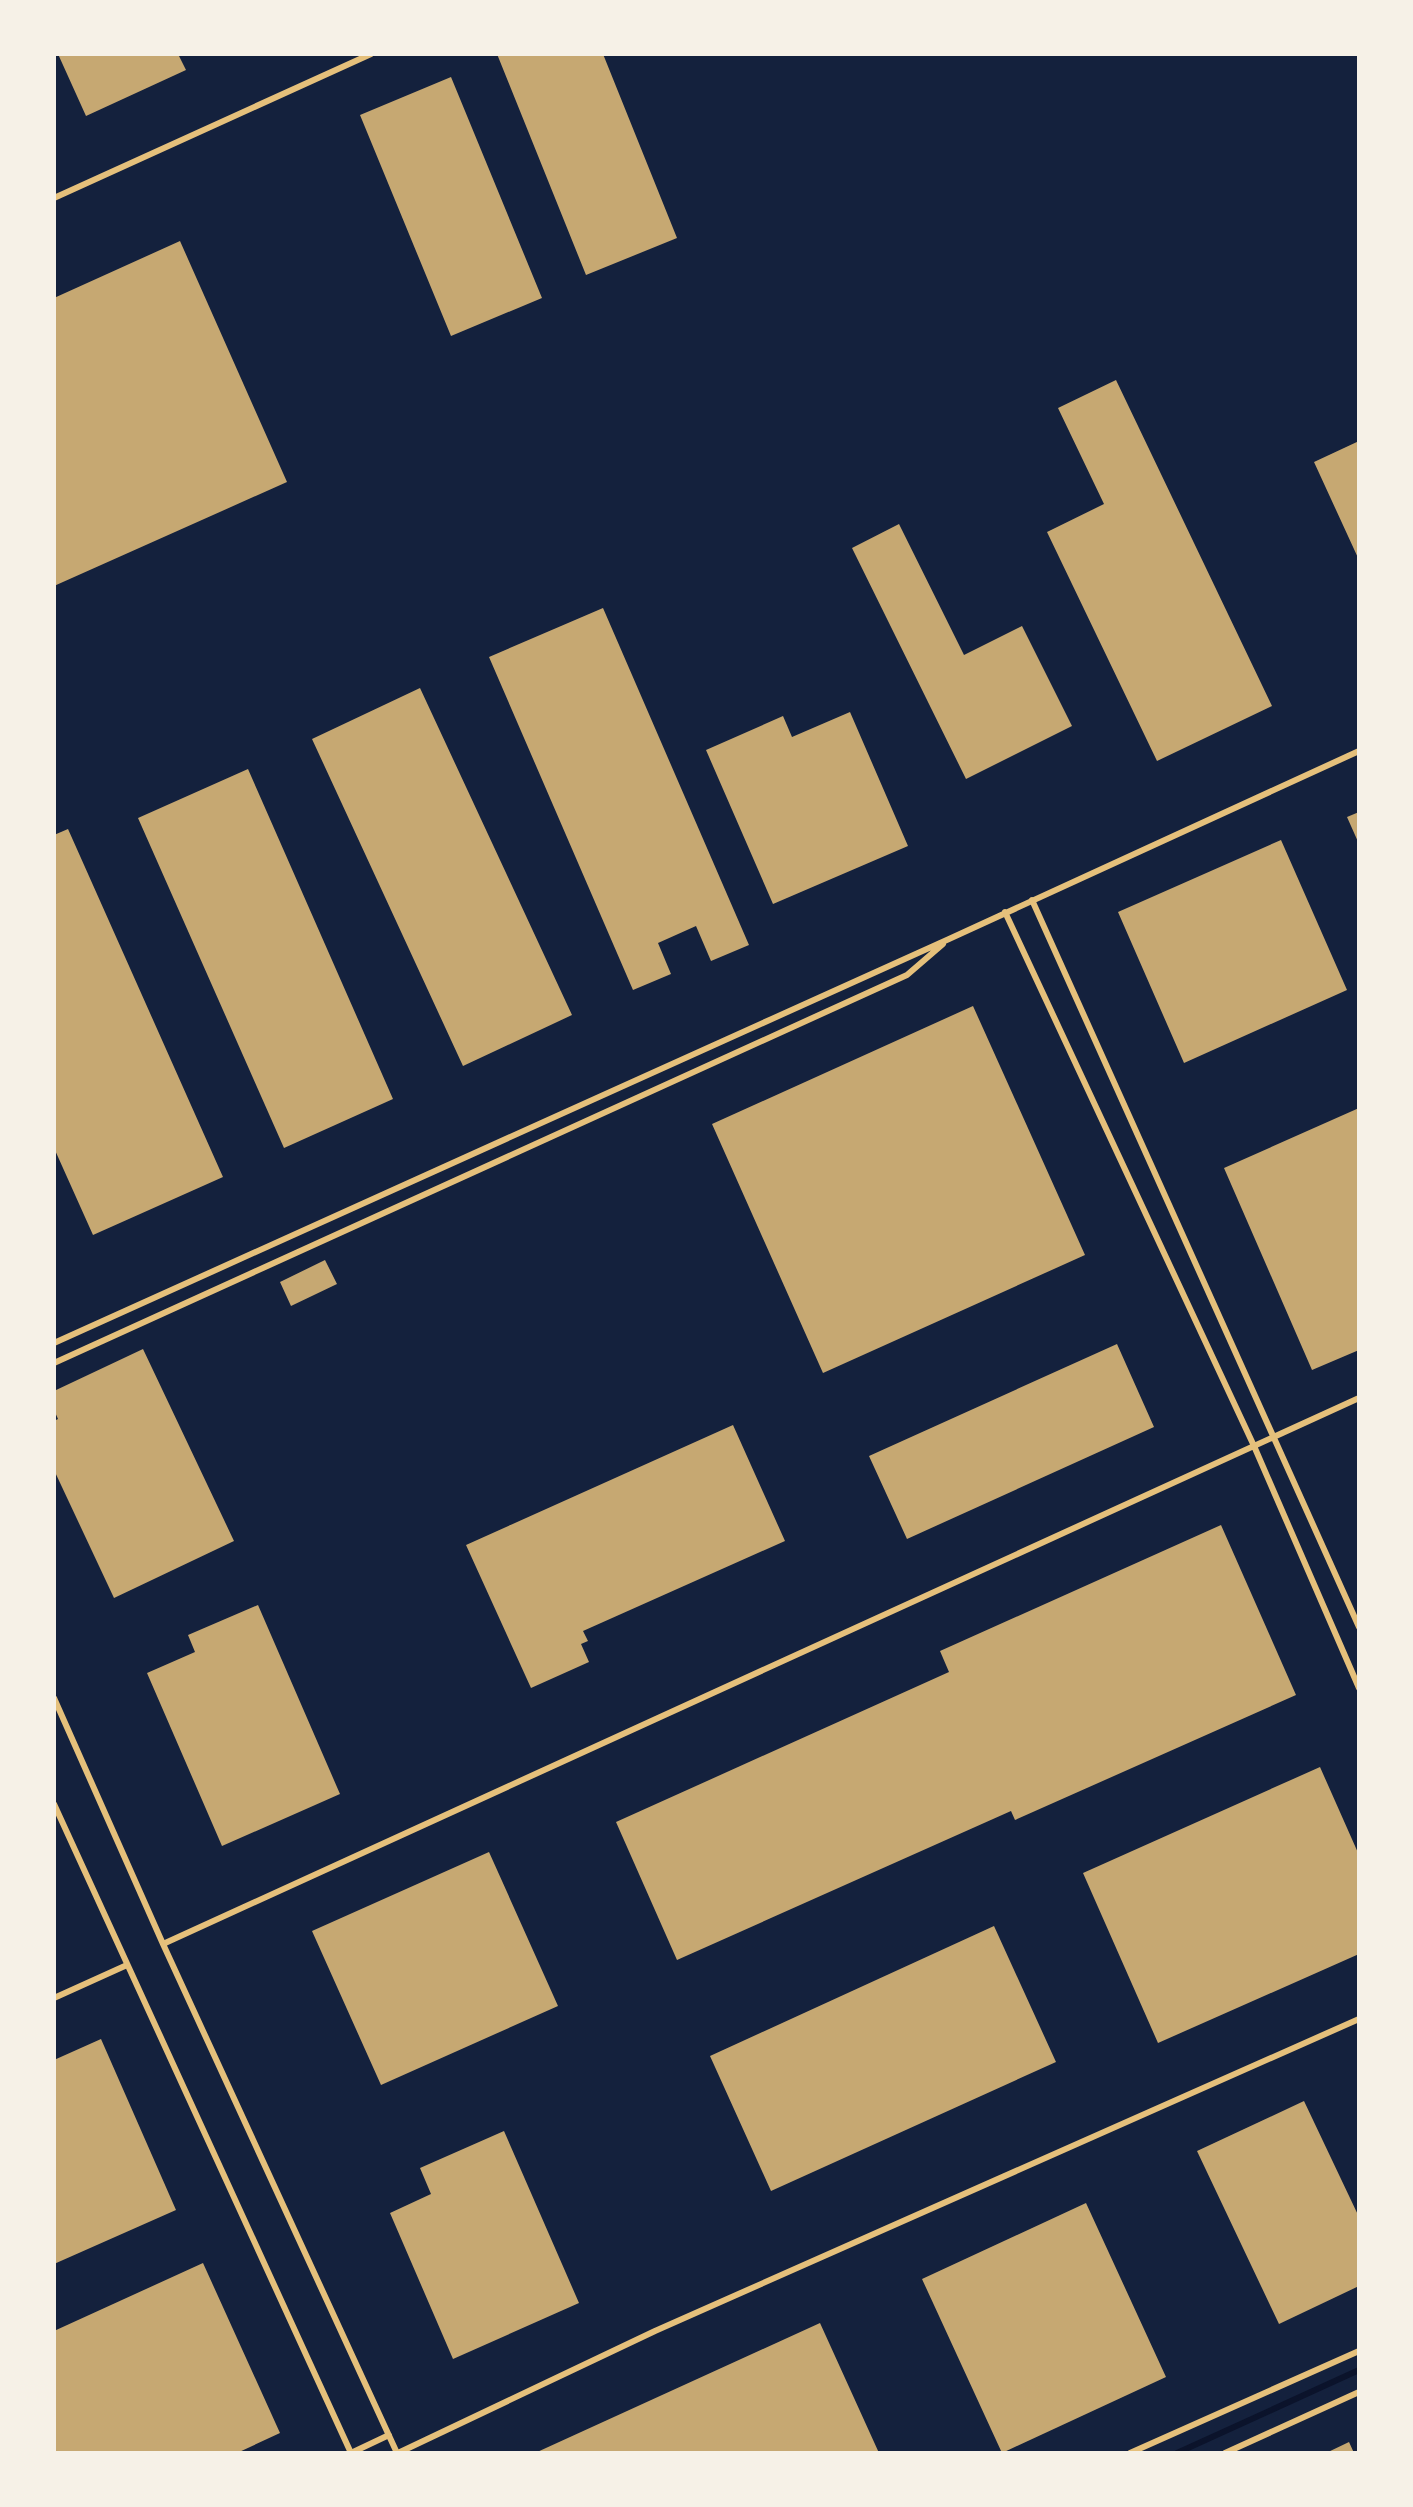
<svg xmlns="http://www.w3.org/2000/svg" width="1413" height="2507" font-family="'Alegreya Sans',sans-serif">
	<rect width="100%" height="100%" fill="#14213d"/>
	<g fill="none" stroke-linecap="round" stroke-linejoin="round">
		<path stroke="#0b132b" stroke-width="6" d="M1177,2453L1359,2370"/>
	</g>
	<path fill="#c6a872" d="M58,54H178L186,70L86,116Z
		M497,54H603L677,238L586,275Z
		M451,77L542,298L451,336L360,115Z
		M180,241L287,482L54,586V298Z
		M1116,380L1272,706L1157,761L1047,532L1104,504L1058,408Z
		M1359,441V560L1314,462Z
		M899,524L964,655L1022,626L1072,726L966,779L852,548Z
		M603,608L749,945L711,961L696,926L658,943L671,974L633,990L489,657Z
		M420,688L572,1015L463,1066L312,739Z
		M850,712L908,846L773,904L706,750L783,716L792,737Z
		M248,769L393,1099L284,1148L138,818Z
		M1359,812V844L1347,817Z
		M68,829L223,1177L93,1235L54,1148V835Z
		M1281,840L1347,990L1184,1063L1118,912Z
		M973,1006L1085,1255L823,1373L712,1124Z
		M1359,1108V1350L1312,1370L1224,1168Z
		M325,1260L337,1284L291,1306L280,1282Z
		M1117,1344L1154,1427L907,1539L869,1456Z
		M143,1349L234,1541L114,1598L54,1470V1421L58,1419L54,1410V1391Z
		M733,1425L785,1541L583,1631L588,1641L581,1644L589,1662L531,1688L466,1545Z
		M1221,1525L1296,1695L1015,1820L1011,1811L677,1960L616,1822L949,1672L940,1651Z
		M258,1605L340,1794L222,1846L147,1673L195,1652L188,1635Z
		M1320,1767L1359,1855V1954L1158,2043L1083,1873Z
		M489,1852L558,2006L381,2085L312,1931Z
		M994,1926L1056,2062L771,2191L710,2056Z
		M101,2039L176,2210L54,2264V2060Z
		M1304,2101L1359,2217V2286L1279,2324L1197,2151Z
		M504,2131L579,2303L453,2359L390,2213L431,2194L420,2168Z
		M1086,2203L1166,2377L1002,2453L922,2279Z
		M203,2263L280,2433L237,2453H54V2331Z
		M820,2323L879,2453H535Z
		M1349,2442L1354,2453H1326Z"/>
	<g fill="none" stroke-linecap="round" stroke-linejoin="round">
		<path stroke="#e5c07b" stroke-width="6" d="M54,198L371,54
			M1032,900L1359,1627
			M1005,912L1254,1446L1359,1688
			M54,1343L949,939L1359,751
			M54,1363L907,975L943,944
			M54,1698L163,1944L397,2453
			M54,1804L351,2453
			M163,1944L1359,1398
			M54,1998L127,1965
			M351,2453L389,2435
			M398,2453L655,2331L1359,2019
			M1130,2453L1359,2351
			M1225,2453L1359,2392"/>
	</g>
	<rect width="1413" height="2507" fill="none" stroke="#f6f1e7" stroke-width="112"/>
</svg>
